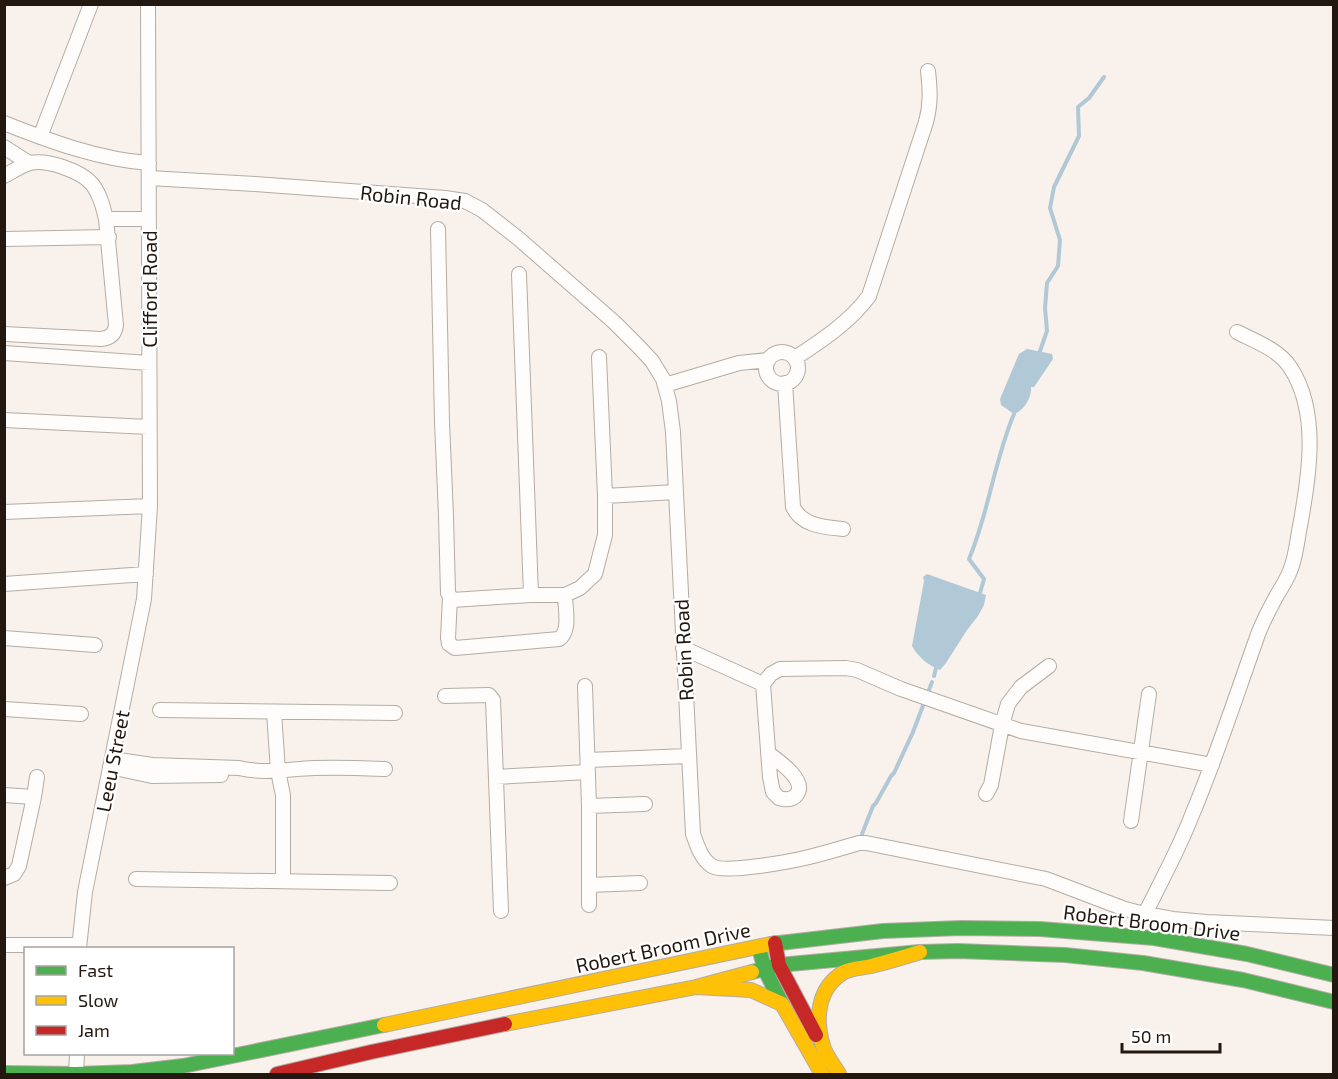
<svg xmlns="http://www.w3.org/2000/svg" width="1338" height="1079" font-family="'Exo 2',sans-serif">
	<rect width="100%" height="100%" fill="#f8f1ec"/>
	<path fill="#b1c8d6" d="M1027,349L1052,354L1053,359L1034,387H1031C1032,397 1024,411 1014,414L1001,405L1000,399L1019,354Z
		M927,574L986,595L984,605L978,616L967,630L946,663L940,670C929,666 918,657 912,646L924,581L923,577Z"/>
	<g fill="none" stroke-linecap="round" stroke-linejoin="round">
		<path stroke="#b1c8d6" stroke-width="4" d="M1040,351L1047,331L1045,308L1047,283L1058,266L1060,240L1050,208L1054,187L1079,136L1078,107L1089,98L1104,77
			M980,593L984,579L969,559C989,512 994,461 1014,414
			M934,676L936,668
			M862,834L873,806L876,803L891,776L894,773L913,732L932,682"/>
		<defs>
			<path id="street" d="M4,123C49,141 101,160 149,163
				M40,137L91,4
				M4,147L29,163
				M4,176C12,172 22,165 30,163C47,159 81,171 92,184C100,194 103,207 106,219H148
				M149,178L255,184L445,198L465,201L482,210L519,239L614,322L639,347L652,361L663,379L669,401L673,432L693,834C697,845 701,859 712,866C724,874 793,861 809,857C826,853 842,848 859,843H866L1046,879L1125,909L1145,914L1173,919L1206,922L1334,928
				M438,229L442,422L446,516L448,593L452,600L531,595H565L580,588L595,574L605,535V496L599,357
				M4,239L109,237
				M519,274L531,595
				M4,334L101,339C110,338 115,334 116,325L106,219
				M766 368a16 16 0 1 1 32 0a16 16 0 1 1-32 0Z
				M4,353L149,363
				M795,358C821,341 850,322 869,296L926,122C931,104 930,89 928,71
				M785,383L793,507C802,526 824,527 843,529
				M665,385L739,363L768,360
				M4,420L149,427
				M605,496L676,492
				M4,512L150,506
				M4,584L146,574
				M450,598L448,638L449,644L455,648L559,639C571,631 565,608 565,595
				M4,638L95,645
				M683,648L763,684
				M585,686L589,806V905
				M445,696L489,695L493,700L501,911
				M4,709L81,714
				M160,710L395,713
				M274,712L278,771L283,795V881
				M768,753C777,760 807,780 797,794C793,800 786,800 779,798L773,792L770,777L763,684L771,674L780,669L846,668L857,670L901,689L1021,731L1212,765
				M112,759L152,765L239,768C263,774 289,769 314,768C338,767 361,768 385,769
				M588,760L688,756
				M110,767L152,776L221,775
				M496,777L588,772
				M986,794L991,785L1002,725L1008,704L1021,687L1049,666
				M4,795L34,797
				M589,806L645,804
				M1131,821L1149,694
				M4,878L14,874L19,866L34,797L37,777
				M136,879L390,883
				M589,885L640,883
				M1145,914C1161,881 1179,849 1192,815C1216,758 1235,699 1256,640C1261,624 1269,610 1277,595C1282,587 1287,579 1290,571C1296,557 1297,541 1300,526C1309,477 1320,412 1290,367C1279,350 1255,341 1237,332
				M4,945H79
				M79,948L85,892L144,599L150,506L148,4
				M76,1074L77,1054"/>
			<path id="fast" d="M771,944L883,931L961,928L1040,929L1154,938L1247,954L1334,975
				M759,947L764,968L782,1004
				M752,972L779,965L920,952L958,951L1065,955L1143,963L1243,980L1334,1002
				M4,1073L76,1074L132,1072L183,1066L384,1025"/>
			<path id="slow" d="M696,987L751,990L782,1004L822,1074
				M505,1024L696,987L752,972
				M384,1025L771,944
				M839,1074C834,1065 826,1056 823,1046C815,1019 817,988 844,972C852,968 862,968 871,966C887,962 904,957 920,952"/>
			<path id="jam" d="M775,943L779,965L816,1035
				M277,1074L371,1052L505,1024"/>
		</defs>
		<use href="#street" stroke="#b4aca5" stroke-width="16"/>
		<use href="#fast" stroke="#b4aca5" stroke-width="16"/>
		<use href="#slow" stroke="#b4aca5" stroke-width="16"/>
		<use href="#jam" stroke="#b4aca5" stroke-width="16"/>
		<use href="#street" stroke="#fefdfc" stroke-width="14"/>
		<use href="#fast" stroke="#4caf50" stroke-width="14"/>
		<use href="#slow" stroke="#ffc107" stroke-width="14"/>
		<use href="#jam" stroke="#c62828" stroke-width="14"/>
	</g>
	<g text-anchor="middle" dominant-baseline="central" stroke-width="4.5" stroke-linejoin="round" paint-order="stroke">
		<g font-size="20" fill="#23180f" stroke="#fff">
			<text transform="translate(411 197) rotate(6)">Robin Road</text>
			<text transform="translate(149 289) rotate(-90)">Clifford Road</text>
			<text transform="translate(683 650) rotate(-93)">Robin Road</text>
			<text transform="translate(112 761) rotate(-79)">Leeu Street</text>
			<text transform="translate(1152 922) rotate(7)">Robert Broom Drive</text>
			<text transform="translate(663 947) rotate(-12)">Robert Broom Drive</text>
		</g>
	</g>
	<rect width="1338" height="1079" fill="none" stroke="#23180f" stroke-width="12"/>
	<rect x="24" y="947" width="210" height="108" fill="#ffffff" stroke="#a7a39f" stroke-width="1.5"/>
	<rect x="36" y="966" width="30" height="9" fill="#4caf50" stroke="#a7a39f" stroke-width="1.5"/>
	<text x="78" y="977" font-size="18" fill="#23180f">Fast</text>
	<rect x="36" y="996" width="30" height="9" fill="#ffc107" stroke="#a7a39f" stroke-width="1.5"/>
	<text x="78" y="1007" font-size="18" fill="#23180f">Slow</text>
	<rect x="36" y="1026" width="30" height="9" fill="#c62828" stroke="#a7a39f" stroke-width="1.5"/>
	<text x="78" y="1037" font-size="18" fill="#23180f">Jam</text>
	<path d="M1122 1043v9h98v-9" fill="none" stroke="#23180f" stroke-width="3"/>
	<text x="1131" y="1043" font-size="18" fill="#23180f" stroke="#ffffff" stroke-width="4.5" paint-order="stroke">50 m</text>
</svg>
